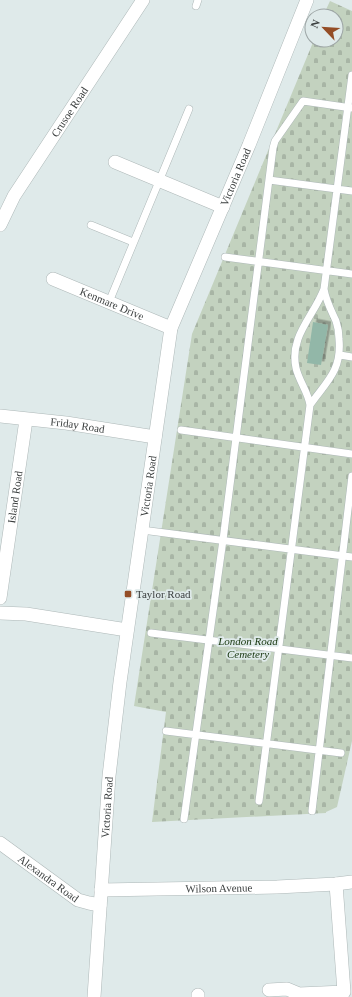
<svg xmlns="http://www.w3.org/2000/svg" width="352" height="997" font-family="'Times New Roman',serif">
	<defs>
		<pattern id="cemetery-stones" width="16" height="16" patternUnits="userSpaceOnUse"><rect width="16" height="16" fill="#c3d2bf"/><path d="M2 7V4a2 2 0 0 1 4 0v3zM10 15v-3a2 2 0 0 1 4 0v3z" fill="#a8b5a5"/></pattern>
		<filter id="shadow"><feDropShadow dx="3.5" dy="-3.5" stdDeviation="0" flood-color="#0004"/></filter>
	</defs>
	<rect width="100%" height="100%" fill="#dfeaea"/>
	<path fill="url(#cemetery-stones)" d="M330,1L352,11V741L337,807L326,812V813L152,822L166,712L134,706L192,334L314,40H336V16H323Z"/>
	<path fill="#92b7a8" filter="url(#shadow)" d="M313,322L328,325L321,365L307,363Z"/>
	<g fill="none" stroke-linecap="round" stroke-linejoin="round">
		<defs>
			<path id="service" d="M196,6L198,0
				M269,180L352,191
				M91,225L133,242
				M225,257L352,274
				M109,302L189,109
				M340,355L352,357
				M310,405C326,382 342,371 339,339C339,333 338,327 336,321C331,310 326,301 324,289
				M181,430L352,454
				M142,530L352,557
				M151,633L352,658
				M166,731L341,753
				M259,801L310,405C308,392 299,381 296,368C289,336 314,316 324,289L352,75
				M312,811L352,476
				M184,819L223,540L273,148L275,141L303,101L352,108"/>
			<g id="minor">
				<path d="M115,162L223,207"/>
				<path id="s1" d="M0,225L14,196L143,0"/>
				<path id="s2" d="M53,279L171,328"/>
				<path id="s3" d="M0,416L66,423L155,437"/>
				<path id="s4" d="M0,598L26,420"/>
				<path d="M0,613L26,614L127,630"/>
				<path id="s5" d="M0,843L78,900L89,903L100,905"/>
				<path id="s6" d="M101,890L277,887L336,884L352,882"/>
				<path d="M269,990L287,989L299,994L344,992L336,884"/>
				<path d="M198,995V997"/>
				<path id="s7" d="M94,997L109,776L120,682L171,328L249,145L307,0"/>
			</g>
		</defs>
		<use href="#service" stroke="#aeb8b8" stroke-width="8"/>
		<use href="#minor" stroke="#aeb8b8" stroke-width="14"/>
		<use href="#service" stroke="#fff" stroke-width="7"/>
		<use href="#minor" stroke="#fff" stroke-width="13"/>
	</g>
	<rect fill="#944d26" stroke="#dfeaea" stroke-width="1.5" x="124" y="590" width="8" height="8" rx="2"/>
	<g text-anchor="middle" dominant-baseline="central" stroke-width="3.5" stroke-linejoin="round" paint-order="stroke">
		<g font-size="11" fill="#3a3e3e" stroke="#dfeaea">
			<text stroke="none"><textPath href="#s1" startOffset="133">Crusoe Road</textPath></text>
			<text stroke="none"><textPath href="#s7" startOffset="838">Victoria Road</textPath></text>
			<text stroke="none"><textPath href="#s2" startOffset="64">Kenmare Drive</textPath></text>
			<text stroke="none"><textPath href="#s3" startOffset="78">Friday Road</textPath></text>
			<text stroke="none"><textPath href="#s7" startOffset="514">Victoria Road</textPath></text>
			<text stroke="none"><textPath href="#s4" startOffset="102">Island Road</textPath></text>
			<text stroke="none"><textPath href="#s7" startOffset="190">Victoria Road</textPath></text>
			<text stroke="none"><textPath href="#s5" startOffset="60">Alexandra Road</textPath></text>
			<text stroke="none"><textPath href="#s6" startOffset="118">Wilson Avenue</textPath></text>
		</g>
		<g font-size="11" fill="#3a3e3e" stroke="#dfeaea" text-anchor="start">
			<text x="136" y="594">Taylor Road</text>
		</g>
		<g font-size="11" font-style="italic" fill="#16350c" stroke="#dfeaea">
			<text x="248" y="641">London Road<tspan x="248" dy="13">Cemetery</tspan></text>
		</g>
	</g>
	<g transform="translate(324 28) rotate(295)"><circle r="19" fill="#dfeaea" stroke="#9da5a5"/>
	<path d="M0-3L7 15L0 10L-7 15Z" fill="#944d26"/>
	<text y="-6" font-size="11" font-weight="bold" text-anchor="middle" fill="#3a3e3e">N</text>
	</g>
</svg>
